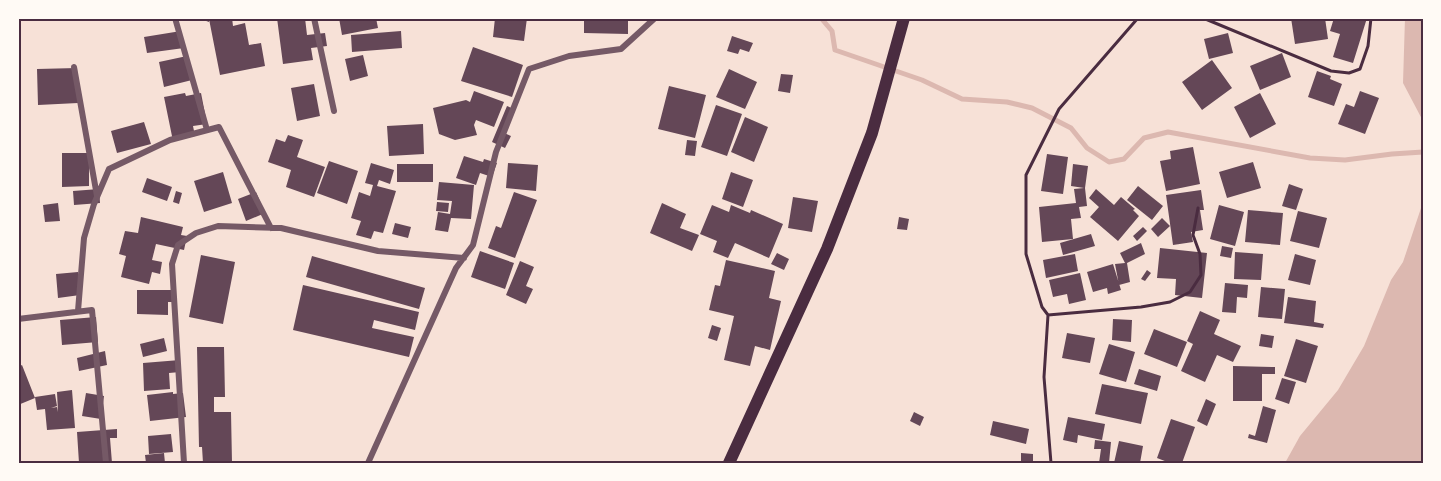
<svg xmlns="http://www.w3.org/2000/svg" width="1441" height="481" font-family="'Exo 2',sans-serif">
	<rect width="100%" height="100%" fill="#f7e1d7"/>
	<path fill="#dcb8b0" d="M1405,18H1423V121L1403,83Z
		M1423,202V463H1285L1300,436L1338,390L1364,346L1391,280L1403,262Z"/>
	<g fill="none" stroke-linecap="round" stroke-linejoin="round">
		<path stroke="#dcb8b0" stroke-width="5" d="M821,18L832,31L835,50L922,80L962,99L1007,102L1032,108L1071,128L1087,148L1109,162L1124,159L1144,138L1168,132L1310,158L1345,160L1392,154L1423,152"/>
	</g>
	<path fill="#644757" d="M198,18H232L233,26L245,23L249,45L261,43L265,66L220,75L209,19V22Z
		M277,18H305L307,35L325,33L327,46L311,48L313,60L283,64Z
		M339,18H376L378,28L342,35Z
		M495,18H527L524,41L493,37Z
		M584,18L628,19V34L584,33Z
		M1291,18H1325L1328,39L1295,44Z
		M1334,18H1367L1353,63L1333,57L1340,34L1330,31Z
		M181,31L184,48L147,53L144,37Z
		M401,31L402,48L352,52L351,35Z
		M1228,33L1233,53L1209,59L1204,39Z
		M732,36L753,43L749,52L740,49L738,54L727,51Z
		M473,47L523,65L512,97L461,81Z
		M1282,53L1291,77L1260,90L1250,66Z
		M363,55L368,76L350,81L345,59Z
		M187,56L192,80L164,87L159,62Z
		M1212,60L1232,88L1202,110L1182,82Z
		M77,68L78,103L38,105L37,69Z
		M729,69L757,82L745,109L716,97Z
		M1317,71L1331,76L1330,79L1342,84L1334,106L1308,97Z
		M781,74L793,75L790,93L778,91Z
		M314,84L320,116L297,121L291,88Z
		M669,86L706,95L695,138L658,129Z
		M474,91L504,102L494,127L476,120L474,125L477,135L455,140L439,134L433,108L466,100L470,102Z
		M1360,91L1379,98L1365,134L1338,124L1346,104L1354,107Z
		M185,93L186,96L201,93L207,124L193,126L195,136L173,141L164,97Z
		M1260,93L1276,124L1250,138L1234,107Z
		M716,105L742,114L727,156L701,147Z
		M507,106L514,109L504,133L511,136L505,148L492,142Z
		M745,117L768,127L754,162L731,152Z
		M144,122L151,144L117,153L111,131Z
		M423,124L424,154L389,156L387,126Z
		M288,135L303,140L297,157L325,167L314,197L286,187L291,170L268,162L276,139L285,142Z
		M687,140L697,141L695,156L685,155Z
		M1193,147L1200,184L1166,191L1160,161L1171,159L1170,151Z
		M62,153H89V186L62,187Z
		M1047,154L1068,157L1063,194L1041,191Z
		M464,156L483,162L484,159L497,163L492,177L480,173L476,185L456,178Z
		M329,161L358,171L347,204L317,193Z
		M1253,162L1261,188L1227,198L1219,172Z
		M371,163L394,170L390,184L379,180L377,186L396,191L383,233L374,231L371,239L356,235L361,221L351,218L359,192L370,196L373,185L365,183Z
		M508,163L538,165L536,191L506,188Z
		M397,164H433V182H397Z
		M1073,164L1088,166L1085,188L1087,206L1079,207L1081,218L1071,219L1073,239L1042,242L1039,207L1076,203L1074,189L1084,188L1071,186Z
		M223,172L232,203L204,212L194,181Z
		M731,172L753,180L743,207L722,199Z
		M147,178L172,187L167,201L142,192Z
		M439,182L474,185L471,219L451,218L448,232L435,230L438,212L450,214L452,201L437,200Z
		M1289,184L1303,189L1296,210L1282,206Z
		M1138,186L1163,206L1152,220L1127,200Z
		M99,189L100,203L74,205L73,191Z
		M1096,189L1114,205L1121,197L1135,209L1133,210L1139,216L1118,241L1090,217L1099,207L1089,198Z
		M1201,190L1204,210H1200L1203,230L1191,232L1193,242L1173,245L1166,195Z
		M176,191L182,193L179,204L173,202Z
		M256,192L265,213L246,221L238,199Z
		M514,192L537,200L515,258L488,248L496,226L501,228Z
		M793,197L818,201L812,232L788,228Z
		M437,202L449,203L448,212L436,211Z
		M58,203L60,221L45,222L43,205Z
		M662,203L686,214L680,228L699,235L692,251L650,233Z
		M712,205L729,212L731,205L750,213L751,210L783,224L769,258L735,243L728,258L713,252L717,241L700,234Z
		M1219,205L1244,212L1235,246L1210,239Z
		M1248,210L1283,213L1280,245L1245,242Z
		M1298,211L1327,218L1319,248L1290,241Z
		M141,217L183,227L181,235L187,236L184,250L156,244L152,260L162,262L160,274L152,272L149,284L121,277L126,256L119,254L125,231L138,233Z
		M899,217L909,219L907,230L897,229Z
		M1162,218L1170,226L1158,237L1151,229Z
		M395,223L411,227L408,238L392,234Z
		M1143,227L1147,231L1137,241L1133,236Z
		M1091,234L1095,246L1063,255L1060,243Z
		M1141,243L1145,254L1127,263L1130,282L1119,285L1115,264L1125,263L1120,253Z
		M1222,246L1233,248L1231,258L1220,256Z
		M1160,248L1207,253L1202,298L1175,295L1176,279L1157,278Z
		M480,251L514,263L505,289L471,277Z
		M1235,252L1263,254L1261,280L1234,279Z
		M777,253L789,259L784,270L771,264Z
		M1075,254L1078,271L1046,278L1043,260Z
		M1295,254L1316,260L1310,285L1288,280Z
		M201,255L235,262L223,324L189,317Z
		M312,256L425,288L419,309L306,277Z
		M726,260L775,271L769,298L781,301L770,350L755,346L750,366L724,360L734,316L709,310L715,285L720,286Z
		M520,261L534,267L526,286L533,289L526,304L506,295Z
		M1113,264L1121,290L1108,294L1107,288L1093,292L1087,272Z
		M1147,270L1151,273L1145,281L1141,279Z
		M78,272L80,295L58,298L56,274Z
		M1080,273L1086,300L1069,304L1067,294L1053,297L1049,280Z
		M1225,283L1248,285L1247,298L1237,297L1236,313L1222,312Z
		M303,285L419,312L415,330L374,320L372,328L414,337L409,357L293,330Z
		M1261,287L1285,289L1282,319L1258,317Z
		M137,290H172V302H168V315L137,314Z
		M1288,297L1316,301L1314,322L1324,324L1323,328L1284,323Z
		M1200,311L1220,320L1214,334L1241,346L1233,362L1217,355L1205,382L1181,371L1193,344L1187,341Z
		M96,317L98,342L62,345L60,320Z
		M1113,319L1132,320L1131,342L1112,340Z
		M712,325L721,328L717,341L708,338Z
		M1154,329L1187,342L1177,367L1144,354Z
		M1067,333L1095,338L1090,363L1062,358Z
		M1261,334L1274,336L1272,348L1259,346Z
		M164,338L167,351L143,357L140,344Z
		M1296,339L1318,346L1306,383L1284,376Z
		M1109,344L1135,352L1126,382L1099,374Z
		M197,347H224L225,397H214V412H231L232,463H203L202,447H199Z
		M105,351L107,365L79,371L77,358Z
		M180,360V372L169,373L170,389L144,391L143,363Z
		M22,365L35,398L18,405V367Z
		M1233,366L1275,367V374H1262V401H1233Z
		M1139,369L1161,376L1157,391L1134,384Z
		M1282,378L1296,382L1289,404L1275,399Z
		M1102,384L1148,393L1141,424L1095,414Z
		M72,390L75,428L47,430L45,409L37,410L35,397L55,394L57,406L51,408L57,407L58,412L57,392Z
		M173,392V394L183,393L186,417L150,421L147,395Z
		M86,393L104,396L101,419L82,416Z
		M1206,399L1216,404L1207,426L1197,421Z
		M1263,406L1276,410L1267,443L1248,438L1249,434L1255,436Z
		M914,412L924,417L920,426L910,421Z
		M1068,417L1105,424L1102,440L1078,435L1077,443L1063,440Z
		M1171,419L1195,427L1182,463H1170L1157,458Z
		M993,421L1029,429L1026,444L990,435Z
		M117,429V438H110L112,463H79L77,432Z
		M171,434L173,452L149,454L148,436Z
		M1095,440L1111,442L1109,463H1099L1101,449H1094Z
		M1119,441L1143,446L1140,463H1114Z
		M164,453L165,463H146L145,455Z
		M1021,453L1033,454V463H1021Z"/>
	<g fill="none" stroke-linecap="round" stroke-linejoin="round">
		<path stroke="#4a2c40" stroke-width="3" d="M1203,18L1331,71L1349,73L1360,69L1368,46L1371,18
			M1048,315L1141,307L1170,302L1190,292L1201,275L1200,254L1193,235L1198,208
			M1051,463L1044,377L1048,315L1042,307L1026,254V175L1059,109L1138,18"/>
		<path stroke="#755966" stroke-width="6" d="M175,18L207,130
			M314,18L334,111
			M74,67L97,196
			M78,311L84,238L94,204L109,169L170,140L219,127L271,228
			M18,319L92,310L106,463
			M184,463L172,264L178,245L196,233L218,226L281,228L378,251L464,258
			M368,463L456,268L473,245L496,152L529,69L569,56L621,49L655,18"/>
		<path stroke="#4a2c40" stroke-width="12" d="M729,463L827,249L872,133L904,18"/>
	</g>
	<rect width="1441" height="481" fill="none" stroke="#fffaf5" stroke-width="39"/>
	<rect x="20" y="20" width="1402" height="442" fill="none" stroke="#4a2c40" stroke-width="2"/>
</svg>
